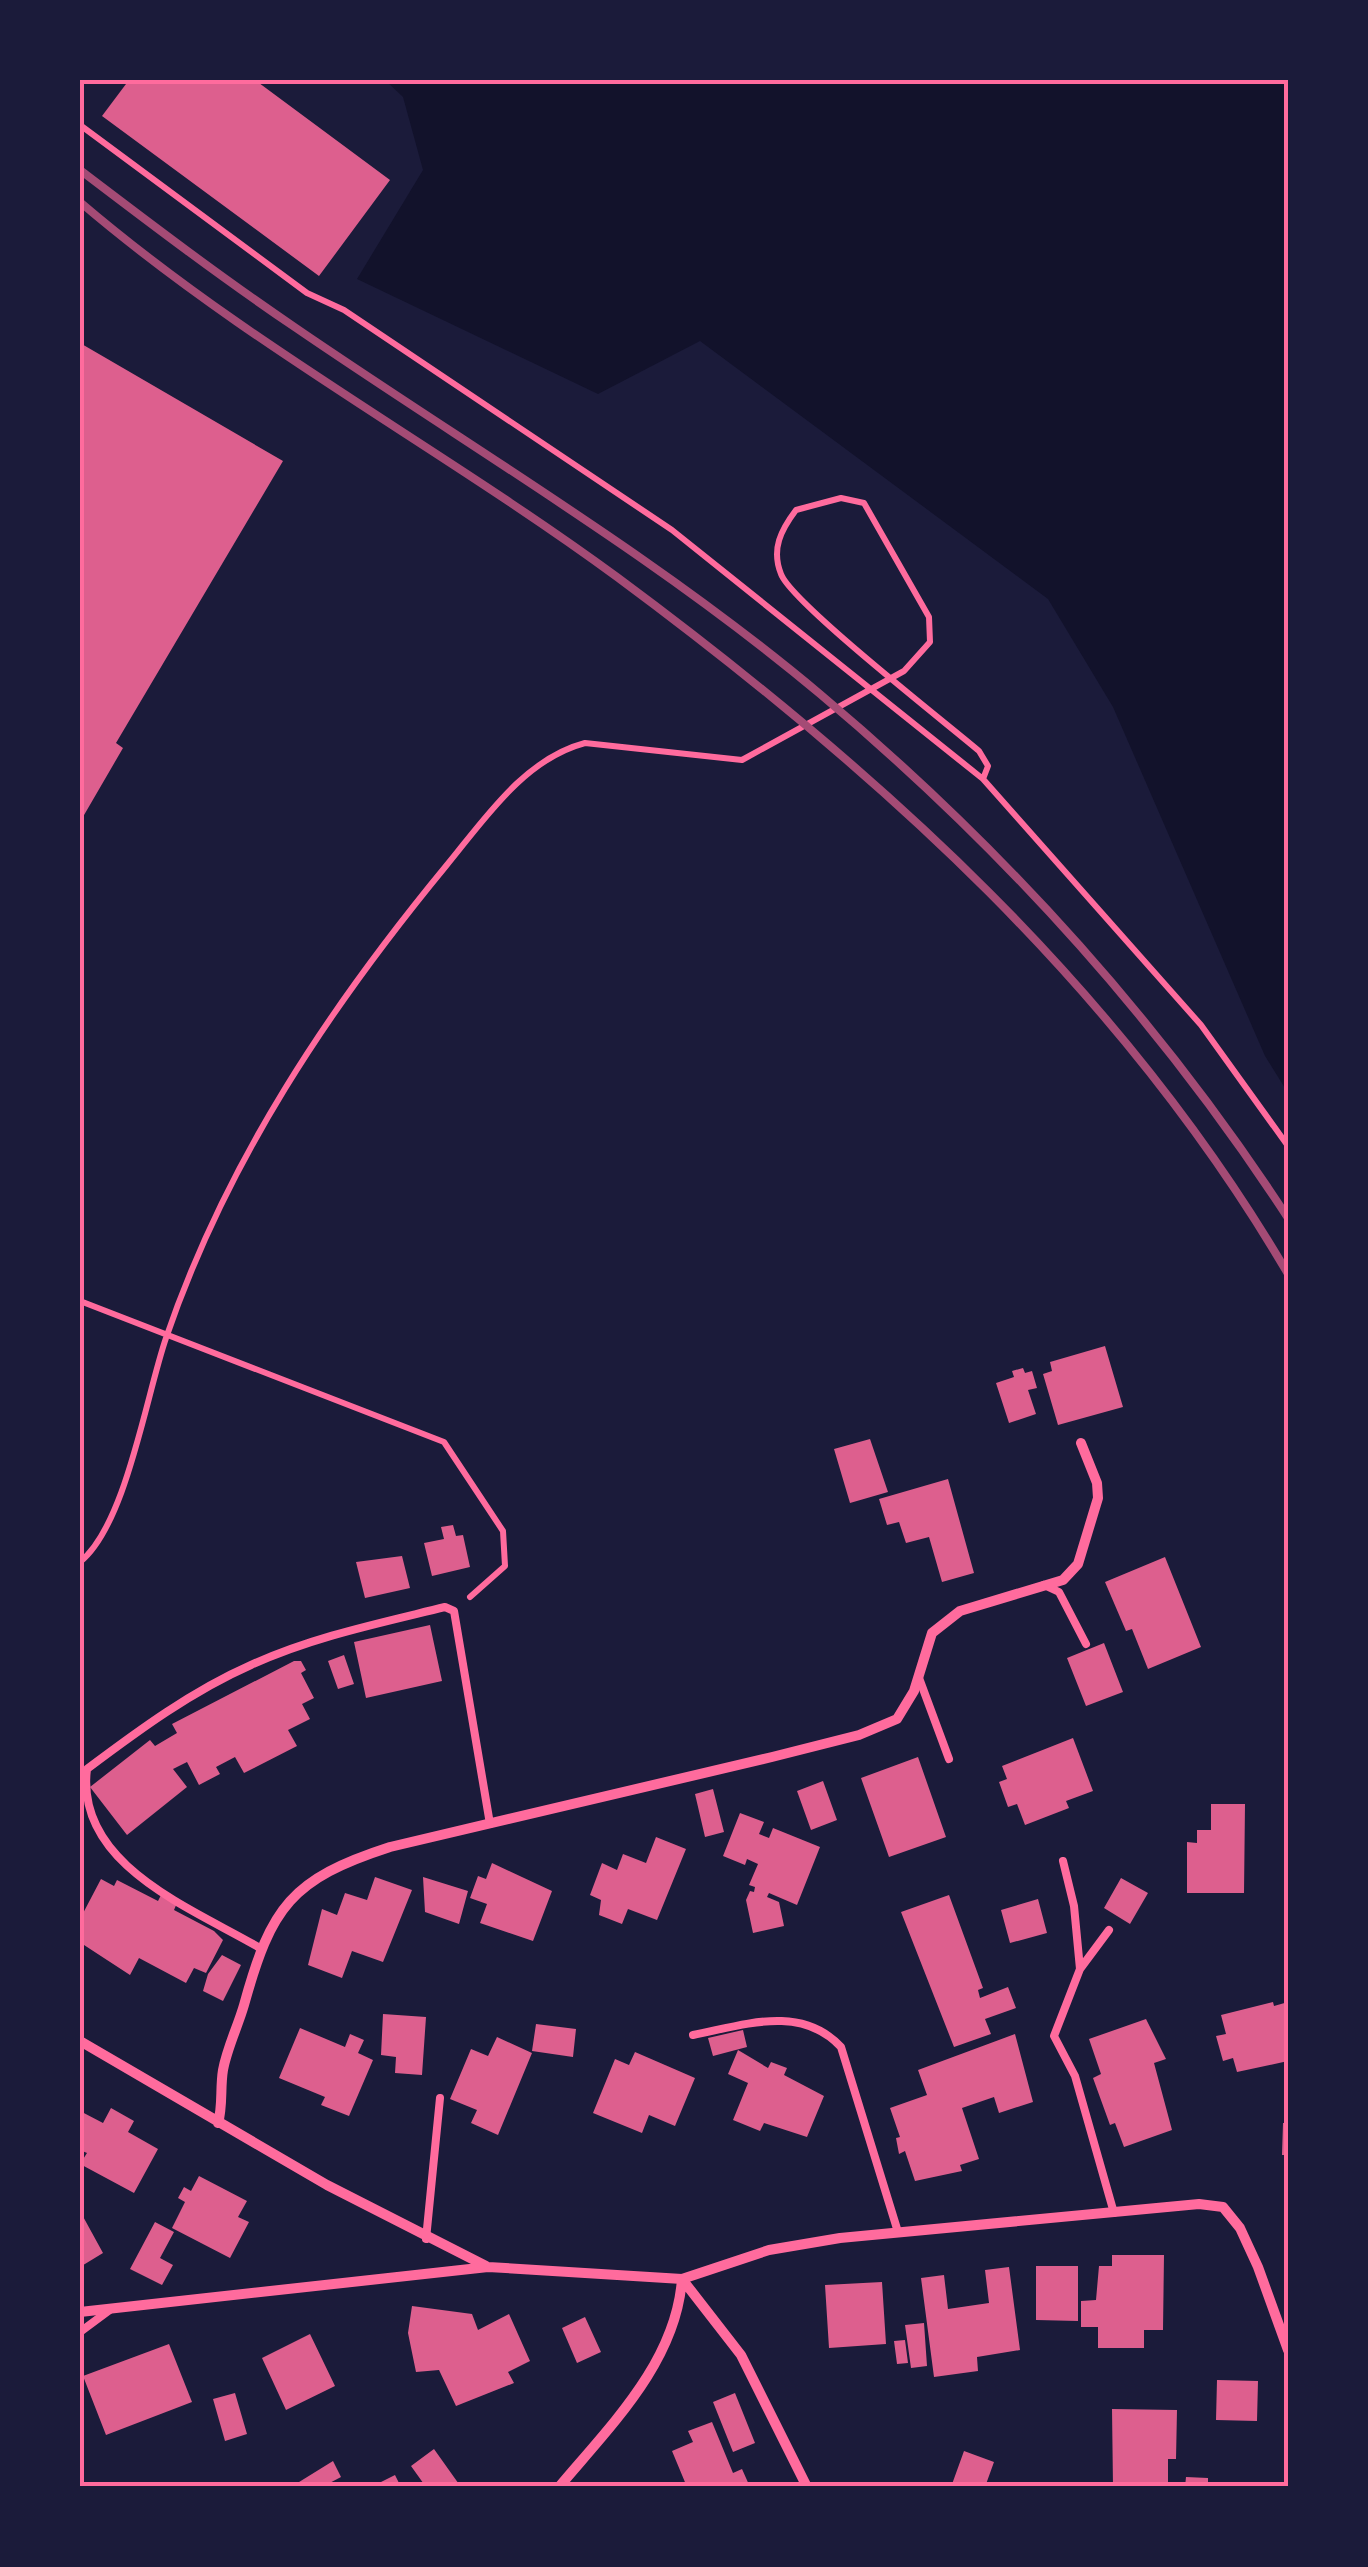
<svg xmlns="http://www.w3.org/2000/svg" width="1368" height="2567" font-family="'Roboto Serif',serif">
	<rect width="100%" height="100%" fill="#1b1b3a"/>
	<path fill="#12122b" d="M385,80H1288V1093L1265,1056L1113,707L1048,599L700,341L598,394L357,279L423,170L403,97Z"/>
	<path fill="#dd5f8e" d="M129,80H255L390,180L319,276L102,116Z
		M80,343L283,461L116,743L123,748L80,822Z
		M1105,1346L1123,1407L1058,1425L1043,1374L1052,1371L1050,1362Z
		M1023,1368L1025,1373L1032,1371L1037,1388L1028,1390L1036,1414L1009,1423L996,1383L1014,1377L1012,1371Z
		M870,1439L888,1492L850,1503L834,1449Z
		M948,1479L974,1573L942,1582L929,1537L906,1543L899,1522L887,1525L879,1499Z
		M453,1525L456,1536L463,1535L470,1567L432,1576L424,1543L444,1539L441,1527Z
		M402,1556L410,1588L365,1598L356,1562Z
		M1165,1557L1201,1647L1148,1669L1132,1629L1126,1631L1105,1582Z
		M430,1625L442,1681L366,1698L354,1642Z
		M1104,1643L1123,1692L1086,1706L1067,1658Z
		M344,1655L354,1684L338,1689L328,1661Z
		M294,1661H301L306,1670L301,1673L314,1698L302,1704L310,1719L288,1730L297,1746L244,1773L235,1757L216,1767L220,1774L199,1785L187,1762L173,1769L187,1787L127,1835L90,1787L150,1740L155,1746L177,1733L172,1724Z
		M1073,1738L1093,1791L1066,1801L1069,1808L1025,1825L1017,1804L1008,1807L999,1782L1007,1779L1002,1766Z
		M918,1757L946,1837L889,1857L861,1778Z
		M823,1781L837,1820L811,1830L797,1791Z
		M713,1789L724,1832L705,1837L695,1794Z
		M1211,1804H1245L1244,1893H1187V1842L1197,1843V1830H1211Z
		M740,1813L764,1822L759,1834L769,1838L773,1828L820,1847L797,1905L769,1893L767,1897L779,1902L784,1926L753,1933L746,1900L750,1891L754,1892L755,1887L749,1885L758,1864L747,1859L745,1865L723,1856Z
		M656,1837L686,1849L657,1920L628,1909L622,1924L599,1915L601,1900L590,1895L602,1863L617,1870L623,1854L646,1863Z
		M492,1863L552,1891L533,1941L480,1923L487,1904L470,1898L478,1876L486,1879Z
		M375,1877L412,1890L383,1962L352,1951L342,1978L308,1965L322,1909L337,1915L345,1893L367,1900Z
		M423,1877L468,1891L459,1924L425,1912Z
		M1121,1878L1148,1893L1130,1924L1104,1908Z
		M101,1879L114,1886L117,1880L158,1901L161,1895L177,1903L174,1910L214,1931L223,1940L206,1973L194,1968L186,1983L139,1958L130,1975L84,1945L80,1951V1919Z
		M949,1895L983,1988L978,1990L980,1998L1008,1987L1016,2008L985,2019L991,2034L954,2047L901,1912Z
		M1038,1899L1047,1933L1010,1943L1001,1910Z
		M222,1955L241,1965L223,2001L203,1991L208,1974Z
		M1273,2002L1274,2006L1288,2002V2061L1237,2072L1233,2058L1223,2061L1216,2036L1226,2034L1221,2015Z
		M383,2014L426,2017L422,2075L395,2073L396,2057L381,2055Z
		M1146,2019L1166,2059L1154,2063L1172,2130L1124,2147L1115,2123L1110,2125L1093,2078L1101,2074L1089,2039Z
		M536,2024L576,2029L573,2057L532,2051Z
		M300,2028L345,2047L350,2034L364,2040L358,2053L373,2060L349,2116L321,2105L325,2097L279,2078Z
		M743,2030L747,2047L713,2056L708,2038Z
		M1015,2034L1033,2102L999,2113L994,2097L962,2108L979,2159L960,2165L962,2171L915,2181L905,2151L899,2154L896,2138L900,2137L890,2108L927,2095L918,2070Z
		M497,2037L532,2053L498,2135L471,2123L477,2110L450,2099L471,2049L488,2056Z
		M738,2050L768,2068L771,2062L787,2068L784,2075L824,2096L807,2137L764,2123L760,2131L733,2120L748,2083L728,2074Z
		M635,2052L695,2078L675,2126L649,2115L642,2133L593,2113L615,2059L629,2065Z
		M111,2108L134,2121L128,2132L158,2149L134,2193L80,2164L87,2153L80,2150V2111L103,2123Z
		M1283,2123H1288V2155H1282Z
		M199,2176L247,2201L238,2217L249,2222L230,2258L172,2228L185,2202L178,2198L184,2187L191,2191Z
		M80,2211L103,2253L80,2267Z
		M155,2222L174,2232L160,2258L173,2265L162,2285L130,2269Z
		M1112,2255H1164L1163,2330H1144V2348H1098V2327H1081V2301L1096,2300L1099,2266H1112Z
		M1036,2266H1078V2321L1036,2320Z
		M1009,2267L1020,2350L977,2357L978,2371L934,2377L921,2278L944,2275L948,2309L989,2303L985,2270Z
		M882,2282L886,2344L829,2348L825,2285Z
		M412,2306L472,2314L478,2330L509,2314L530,2361L508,2372L514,2383L456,2406L439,2370L416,2372L408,2333Z
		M585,2317L601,2352L577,2363L562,2328Z
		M924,2323L927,2366L911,2368L905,2325Z
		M310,2334L335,2386L286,2410L262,2358Z
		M905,2340L908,2363L897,2364L894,2341Z
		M169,2344L192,2402L106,2435L83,2376Z
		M1217,2380L1258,2381L1257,2421L1216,2420Z
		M235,2393L247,2434L225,2441L213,2399Z
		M735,2393L755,2443L733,2452L713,2402Z
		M1112,2409L1177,2410L1176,2459H1168V2487H1113Z
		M712,2422L733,2473L742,2469L750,2487H687L672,2451L693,2442L688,2431Z
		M434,2449L461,2487H426L411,2466Z
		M964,2451L994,2462L985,2487H951Z
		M333,2461L341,2477L322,2487H291Z
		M395,2475L401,2487H371Z
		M1186,2477L1208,2478V2487H1185Z"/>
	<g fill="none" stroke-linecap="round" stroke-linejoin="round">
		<path stroke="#ff6b9d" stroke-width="6" d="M80,125L307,293L344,310L672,530L983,779L1201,1025L1288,1146
			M80,1301L444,1442L503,1531L505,1566L470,1597
			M80,1562C126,1525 146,1396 166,1338C226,1162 329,1008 446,866C484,820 524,759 585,743L742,760L904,671L930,642L929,617L864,503L841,498L796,510C781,530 771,549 781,574C791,602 945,722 979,751L988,766L983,779"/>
		<path stroke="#ff6b9d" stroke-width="8" d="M1044,1585L1059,1592L1086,1644
			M919,1678L949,1759
			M1063,1861L1074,1906L1080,1969
			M1109,1930L1080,1969L1054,2036L1075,2076L1114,2213
			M260,1948C192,1908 75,1865 87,1769C139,1730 192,1691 251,1665C312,1637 380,1623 445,1607L454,1611L490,1824
			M693,2035C744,2025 801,2004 841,2047L898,2232
			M426,2239L440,2098
			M80,2332L111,2309"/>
		<path stroke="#ff6b9d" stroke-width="10" d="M80,2041L327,2185L486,2266
			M218,2123C223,2106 220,2088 223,2070C227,2048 238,2026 244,2005C271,1907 291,1879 390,1847L772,1757L859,1735L897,1719L914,1691L932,1633L960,1611L1063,1580L1078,1564L1098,1498L1097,1483L1081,1443
			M682,2279L741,2355L807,2487
			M80,2312L488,2267L682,2279L769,2250L840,2238L1199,2204L1223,2207L1240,2228L1258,2267L1288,2350
			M559,2487C611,2425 676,2362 682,2279"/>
		<path stroke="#a44b75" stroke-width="8" d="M80,170C151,224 222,278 296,328C471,448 657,557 820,694C1001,846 1159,1020 1288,1218
			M80,202C246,344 441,448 617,577C879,771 1122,990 1288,1274"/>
	</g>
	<rect width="1368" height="2567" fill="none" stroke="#1b1b3a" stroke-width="165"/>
	<rect x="82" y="82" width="1204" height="2402" fill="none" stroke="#ff6b9d" stroke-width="4"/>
</svg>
